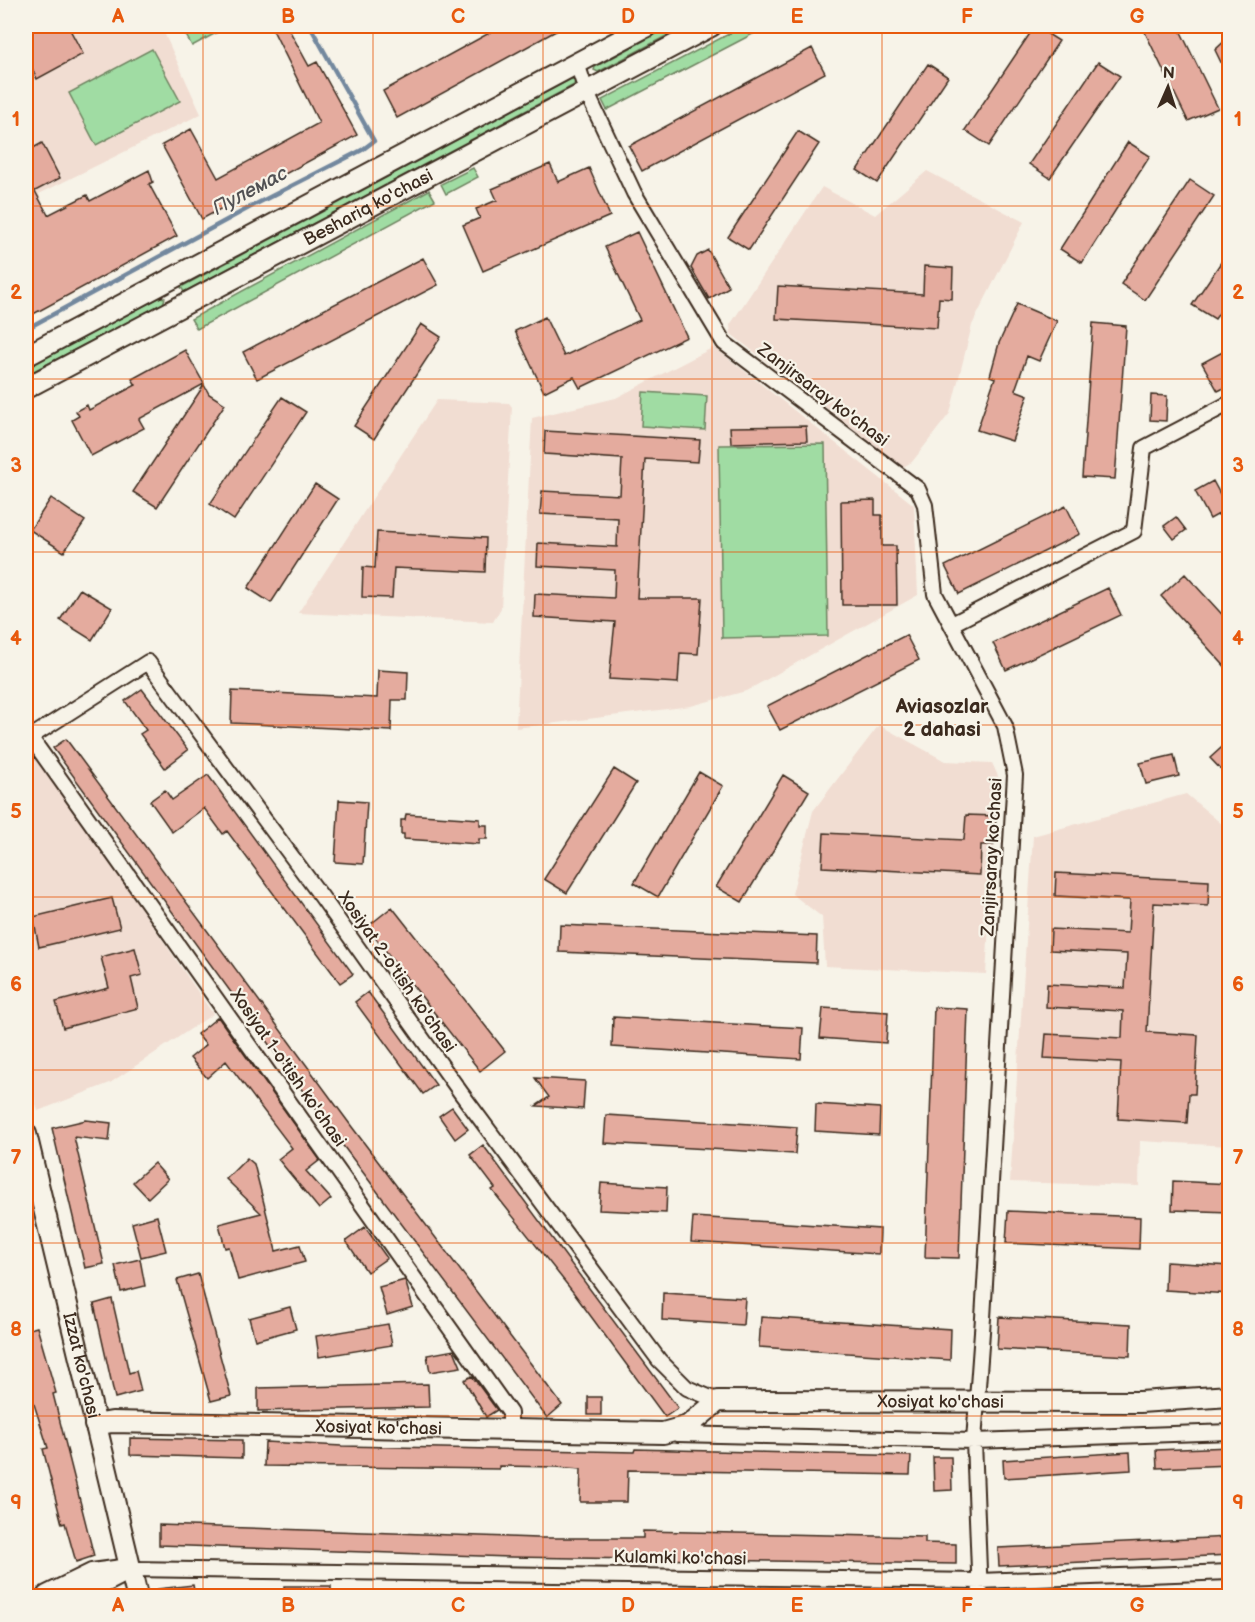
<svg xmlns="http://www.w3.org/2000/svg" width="1255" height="1622" font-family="'Balsamiq Sans',sans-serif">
	<rect width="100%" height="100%" fill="#f7f3e8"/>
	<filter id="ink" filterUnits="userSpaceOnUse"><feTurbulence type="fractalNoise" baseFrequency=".0167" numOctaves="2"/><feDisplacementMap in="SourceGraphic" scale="12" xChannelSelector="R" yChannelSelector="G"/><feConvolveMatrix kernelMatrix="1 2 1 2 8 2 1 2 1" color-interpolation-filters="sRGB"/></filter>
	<g filter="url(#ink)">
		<path fill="#f1ddd2" d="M26,26H161L201,114L39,194L45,209L26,219Z
			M927,171L1024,222L972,325L950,413L912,462L903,467L731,334L730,325L822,187L875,215Z
			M714,347L914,505L918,595L746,691L691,706L516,728L532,418L616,398Z
			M437,400L509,403L512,407L501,608L493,622L298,613Z
			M879,725L945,761L992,763L998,776L986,974L825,966L822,917L792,894L813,811Z
			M29,744L213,1014L110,1083L38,1111L26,1067V745Z
			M1186,794L1229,830V1146L1140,1141L1139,1186L1010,1182L1033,836Z"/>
		<path fill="#a0dca3" stroke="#6e8360" stroke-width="1.5" d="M181,26H229L192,46Z
			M671,26H685L598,72L594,70L595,67Z
			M744,26H768L607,110L602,100Z
			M152,49L180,101L96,145L69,93Z
			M571,79L575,81L574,85L184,292L181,287Z
			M473,168L478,177L446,194L441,184Z
			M429,190L435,200L197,329L191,319Z
			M160,297L165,298L163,304L26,375V368Z
			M643,392L707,396L705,430L641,426Z
			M825,444L828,636L722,638L719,445Z"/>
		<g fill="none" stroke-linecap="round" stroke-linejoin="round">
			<path stroke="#73889e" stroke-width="4.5" d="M26,329L258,203L362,150L374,141L310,26"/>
		</g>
		<path fill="#e4ab9e" stroke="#3b2a1e" stroke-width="1.5" d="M39,26H68L83,54L37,79L26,57V33Z
			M271,26H287L309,66L317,62L357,135L202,219L162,145L191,129L218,178L319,123Z
			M502,26H565L397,118L383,91Z
			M1035,26L1059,41L989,146L965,130Z
			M1142,26H1178L1218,108L1188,121Z
			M1230,36V81L1215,50Z
			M812,48L825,73L642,171L629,146Z
			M1098,62L1120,76L1050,178L1029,164Z
			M928,64L948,77L877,183L857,170Z
			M798,131L819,144L749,250L728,237Z
			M1128,142L1150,156L1082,263L1060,249Z
			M42,143L60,178L35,191L48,215L87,195L90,201L149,170L153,182L149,184L177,236L26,318V152Z
			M550,164L558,182L589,168L610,216L483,271L463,225L480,218L476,209L497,200L492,189Z
			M1190,180L1214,196L1145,300L1121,284Z
			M637,232L687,337L580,388L574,377L544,392L515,331L545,317L564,356L640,320L605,247Z
			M1230,249V297L1215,319L1192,305Z
			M708,250L729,287L709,299L691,268L697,256Z
			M423,258L438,285L257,379L243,352Z
			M924,266L953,268L952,299L939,298L937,328L776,319L778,286L923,294Z
			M1017,304L1057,321L1039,361L1027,356L1015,390L1028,395L1012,441L977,430L995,378L990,376L999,343Z
			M1093,323L1126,326L1115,479L1082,477Z
			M421,324L441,337L374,439L354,426Z
			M1230,348V385L1218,391L1202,363Z
			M185,350L204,384L139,419L144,428L91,456L72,420L79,416L76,411L87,405L89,410L136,385L132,379Z
			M204,385L209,394L225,404L157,507L133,492Z
			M1151,395L1167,396L1166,421L1150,420Z
			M282,397L306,412L234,520L210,504Z
			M806,426L807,441L731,443L730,427Z
			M545,431L700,440L698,462L645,459L637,598H702L698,654L680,653L678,683L609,679L615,622L534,617L535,594L614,598L615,570L537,566L538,543L617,547L618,518L540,514L542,491L620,495L622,459L544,454Z
			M1213,481L1228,509L1210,519L1195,491Z
			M315,484L338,499L271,603L248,588Z
			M51,498L85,521L64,552L30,530Z
			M875,500V515H882V546H896L897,605H842L841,501Z
			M1066,506L1080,534L959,594L945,566Z
			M1176,517L1186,530L1174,539L1164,526Z
			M377,532L486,538L485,572L394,568L392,598L362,597L363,567L375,568Z
			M1185,574L1230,623V672L1161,596Z
			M1108,588L1121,615L1006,670L993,643Z
			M80,589L112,608L92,640L60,620Z
			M906,635L919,660L780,730L767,706Z
			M378,670L408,672L407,700H392L391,731L231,723L232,691L377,698Z
			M142,689L188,750L165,768L140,734L146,730L125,701Z
			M66,739L352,1127L562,1405L547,1418L332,1131L53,748Z
			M1230,740V779L1210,758Z
			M1174,755L1179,776L1146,784L1140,763Z
			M614,769L636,783L567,893L544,879Z
			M699,772L723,786L658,897L634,883Z
			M208,775L353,974L340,983L227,831L223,834L204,808L172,832L150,801L165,790L172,800Z
			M783,775L809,791L742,902L716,887Z
			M339,800L367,802L363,864L335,862Z
			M406,814L480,819V825H487V839H479V844L404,839V834H401V820H405Z
			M966,815L996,816L994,845H981L980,875L822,867L824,833L964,840Z
			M1056,873L1209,881L1208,906L1154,903L1147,1032L1198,1035L1195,1094H1189L1187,1123L1118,1119L1121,1062L1044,1058L1046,1034L1122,1038L1123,1011L1046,1007L1047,984L1125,988L1127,954L1050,950L1051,929L1128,933L1130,900L1055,896Z
			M112,898L120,928L39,947L33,917Z
			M392,907L505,1051L480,1071L367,927Z
			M560,925L817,936L816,963L559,952Z
			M135,948L142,975L131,978L138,1008L63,1028L56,1002L109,988L101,957Z
			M368,992L436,1085L423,1094L355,1002Z
			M934,1007L968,1009L959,1258L925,1257Z
			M823,1008L888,1012L886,1043L820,1038Z
			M218,1017L320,1160L306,1171L331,1199L319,1209L278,1159L292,1148L226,1061L207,1078L190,1058L206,1045L197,1034Z
			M613,1017L803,1028L801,1059L612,1047Z
			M535,1078L585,1081L583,1109L536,1106L549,1097Z
			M816,1104L880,1108L879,1135L815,1131Z
			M452,1107L468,1129L455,1139L439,1116Z
			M606,1115L797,1127L795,1154L604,1143Z
			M86,1120L111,1123L109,1141L74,1137L104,1264L85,1268L52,1128Z
			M483,1145L678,1408L665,1417L573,1292L492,1190L495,1188L470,1155Z
			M247,1158L254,1164L276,1251L300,1245L305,1262L238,1280L229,1247L225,1248L219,1224L261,1213L226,1179Z
			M154,1163L168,1179L148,1198L133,1182Z
			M1173,1181L1230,1184V1212L1172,1210Z
			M601,1183L667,1187L666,1213L599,1210Z
			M1008,1211L1140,1217L1139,1249L1006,1243Z
			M157,1216L166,1251L141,1257L132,1223Z
			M693,1217L880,1229L879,1254L691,1242Z
			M365,1227L387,1258L367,1272L346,1241Z
			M140,1259L145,1286L121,1292L115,1265Z
			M1166,1262L1230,1266V1294L1165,1290Z
			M198,1274L231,1396L211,1401L177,1280Z
			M405,1280L413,1307L387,1315L379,1287Z
			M663,1293L745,1298L743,1325L662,1320Z
			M112,1299L129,1373L136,1371L141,1391L115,1398L94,1304Z
			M290,1307L296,1329L255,1340L249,1318Z
			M761,1317L951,1329L950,1360L759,1347Z
			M999,1317L1131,1324L1130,1356L997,1349Z
			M388,1324L392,1345L319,1357L316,1336Z
			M37,1327L56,1393L53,1394L94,1556L76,1562L65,1523L62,1524L43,1449L48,1448L26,1379V1330Z
			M454,1350L461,1367L430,1372L427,1355Z
			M472,1376L497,1410L486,1417L464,1380Z
			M428,1384L429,1407L258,1411V1388Z
			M588,1397H601V1415H588Z
			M130,1438L242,1440V1458L130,1455Z
			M265,1442L342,1446L634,1452L635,1449L911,1456L910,1475L628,1470L627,1502H580L581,1469L556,1467L499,1466V1469L264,1466Z
			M1230,1447V1465L1157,1468L1156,1450Z
			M1130,1452L1131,1470L1004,1478L1003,1460Z
			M933,1457H951L952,1490L934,1491Z
			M159,1525L537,1538H643V1531L925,1537V1543L956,1544V1564L510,1557L159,1545Z
			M1230,1537V1555L999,1566L998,1548Z
			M193,1585L195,1596H158V1589Z
			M284,1586H331V1596H284Z"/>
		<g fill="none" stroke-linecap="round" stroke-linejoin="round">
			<defs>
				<path id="minor" d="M577,63L586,91L634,193L724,343L918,489L925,505L935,594L1005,726L1015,775L983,1318L974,1441L980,1596
					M952,624L1134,531L1144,448L1230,403
					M26,735L31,738L510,1413V1429
					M26,740L148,662L321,896L461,1093L659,1360L687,1388L718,1401
					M677,1434L974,1441L1230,1432
					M130,1569L979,1581L1230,1572"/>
				<g id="secondary">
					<path d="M26,356L647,26"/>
					<path id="s1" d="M26,388L711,26"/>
					<path id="s2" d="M26,1134L137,1596"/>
					<path id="s3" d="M95,1425L112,1422L663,1433L688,1426L718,1401L1140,1402L1230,1396"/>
					<path d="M47,1596L92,1574L130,1569"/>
					<path d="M77,1596L120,1574"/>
				</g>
			</defs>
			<use href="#minor" stroke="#3b2a1e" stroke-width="18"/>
			<use href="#secondary" stroke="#3b2a1e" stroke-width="24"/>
			<use href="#minor" stroke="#f7f3e8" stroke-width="14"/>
			<use href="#secondary" stroke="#f7f3e8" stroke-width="20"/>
		</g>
	</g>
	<path fill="none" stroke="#e8590c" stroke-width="1.5" stroke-opacity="0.55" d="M203,26V1596M373,26V1596M543,26V1596M712,26V1596M882,26V1596M1052,26V1596M26,206H1230M26,379H1230M26,552H1230M26,725H1230M26,897H1230M26,1070H1230M26,1243H1230M26,1416H1230"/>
	<g text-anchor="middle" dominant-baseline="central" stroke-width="4.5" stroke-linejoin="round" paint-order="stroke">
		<g font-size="18" fill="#3b2a1e" stroke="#f7f3e8">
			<text stroke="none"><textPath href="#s1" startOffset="387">Beshariq ko'chasi</textPath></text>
			<text transform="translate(823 395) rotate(37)">Zanjirsaray ko'chasi</text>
			<text transform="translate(992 857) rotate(-87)">Zanjirsaray ko'chasi</text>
			<text transform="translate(397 972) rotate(55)">Xosiyat 2-o'tish ko'chasi</text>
			<text transform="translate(288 1068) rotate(55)">Xosiyat 1-o'tish ko'chasi</text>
			<text stroke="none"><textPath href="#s2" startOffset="238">Izzat ko'chasi</textPath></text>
			<text stroke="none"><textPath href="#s3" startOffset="856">Xosiyat ko'chasi</textPath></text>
			<text stroke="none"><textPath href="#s3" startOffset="284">Xosiyat ko'chasi</textPath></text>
			<text transform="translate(680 1558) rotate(1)">Kulamki ko'chasi</text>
		</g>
		<g font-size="20" font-style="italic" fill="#525153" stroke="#f7f3e8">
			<text transform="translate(250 191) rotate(-28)">Пулемас</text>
		</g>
		<g font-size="20" font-weight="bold" fill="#3b2a1e" stroke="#f7f3e8">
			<text x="942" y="707">Aviasozlar<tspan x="942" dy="23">2 dahasi</tspan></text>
		</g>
	</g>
	<rect width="1255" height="1622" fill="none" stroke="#f7f3e8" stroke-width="66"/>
	<g transform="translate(1168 87) rotate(3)" stroke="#f7f3e8" stroke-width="4.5" paint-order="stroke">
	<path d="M0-4.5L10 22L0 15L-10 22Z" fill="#3b2a1e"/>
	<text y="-9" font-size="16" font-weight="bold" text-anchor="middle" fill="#3b2a1e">N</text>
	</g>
	<rect x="33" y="33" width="1189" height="1556" fill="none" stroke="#e8590c" stroke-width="2"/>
	<g font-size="20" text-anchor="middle" font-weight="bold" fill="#e8590c">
		<text x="118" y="23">A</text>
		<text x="288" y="23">B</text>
		<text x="458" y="23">C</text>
		<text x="628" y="23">D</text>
		<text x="797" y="23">E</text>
		<text x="967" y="23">F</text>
		<text x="1137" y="23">G</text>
		<text x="16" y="126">1</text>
		<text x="1238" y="126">1</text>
		<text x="16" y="299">2</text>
		<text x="1238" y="299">2</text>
		<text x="16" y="472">3</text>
		<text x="1238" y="472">3</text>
		<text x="16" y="645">4</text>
		<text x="1238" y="645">4</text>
		<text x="16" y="818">5</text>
		<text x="1238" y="818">5</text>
		<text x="16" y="991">6</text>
		<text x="1238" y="991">6</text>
		<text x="16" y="1164">7</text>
		<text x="1238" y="1164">7</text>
		<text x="16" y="1336">8</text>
		<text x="1238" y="1336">8</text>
		<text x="16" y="1509">9</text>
		<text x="1238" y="1509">9</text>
		<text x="118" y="1612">A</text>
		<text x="288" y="1612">B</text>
		<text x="458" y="1612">C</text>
		<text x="628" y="1612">D</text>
		<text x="797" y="1612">E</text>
		<text x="967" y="1612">F</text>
		<text x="1137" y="1612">G</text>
	</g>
</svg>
